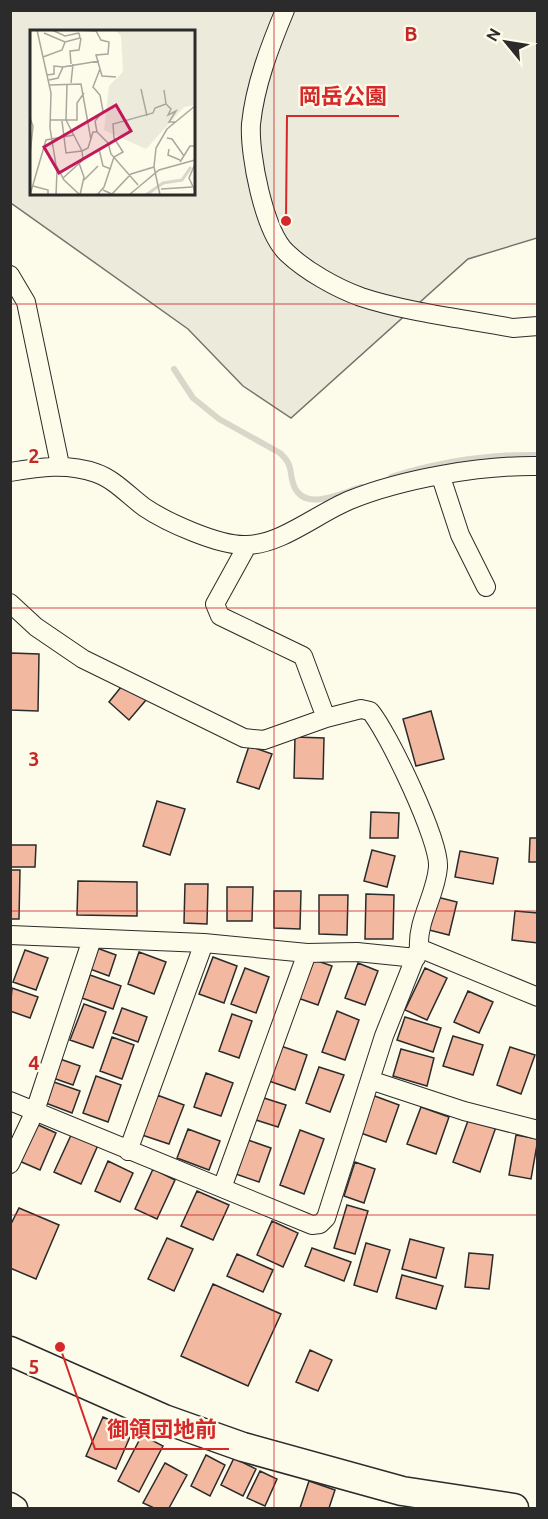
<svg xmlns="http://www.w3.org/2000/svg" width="548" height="1519" font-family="Ubuntu,'Noto Sans JP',sans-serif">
	<rect width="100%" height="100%" fill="#fdfbea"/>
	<path fill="#ecebdb" stroke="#74746e" stroke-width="1.5" fill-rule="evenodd" d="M11,11H537V238L468,259L291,418L243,386L188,329L11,203ZM32,32H194V194H32Z"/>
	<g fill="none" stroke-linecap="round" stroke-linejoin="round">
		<path stroke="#d8d7c9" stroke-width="6" d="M174,369L193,398L219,419L280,453C295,467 288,472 294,486C305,513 343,492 362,487
			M391,477C439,462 488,454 538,455"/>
	</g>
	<path fill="#f2b8a0" stroke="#2b2b2b" stroke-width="1.5" d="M11,653L39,654L38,711L10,710Z
		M125,682L146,700L129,720L109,702Z
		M431,711L444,759L416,766L403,719Z
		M295,737L324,738L323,779L294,778Z
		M249,746L272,754L259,789L237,782Z
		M157,801L185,809L170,855L143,846Z
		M371,812L399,813L398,838H370Z
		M530,838H538V862H529Z
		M10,845H36L35,867H10Z
		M372,850L395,856L387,887L364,881Z
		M460,851L498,858L493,884L455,877Z
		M10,870H20L19,919H10Z
		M78,881L137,882V916L77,915Z
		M185,884H208L207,924L184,923Z
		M227,887H253L252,921H227Z
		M274,891H301L300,929L274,928Z
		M366,894L394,895L393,939H365Z
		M319,895H348L347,935L319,934Z
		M437,897L457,902L449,935L429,930Z
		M515,911L538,913V943L512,940Z
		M97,948L116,955L109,976L90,969Z
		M25,950L48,958L36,990L13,982Z
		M139,952L166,962L154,994L128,984Z
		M213,957L237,966L224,1003L199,994Z
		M309,958L332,966L318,1005L295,997Z
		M358,963L378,971L365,1005L345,998Z
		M245,968L269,977L256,1013L231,1004Z
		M425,968L447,978L427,1020L405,1010Z
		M90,975L121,986L113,1009L82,998Z
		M12,988L38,997L30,1018L10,1011Z
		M468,991L493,1002L479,1033L454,1022Z
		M84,1004L106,1012L93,1048L70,1040Z
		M122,1008L147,1017L138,1042L113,1033Z
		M337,1011L359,1020L345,1060L322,1052Z
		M232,1014L252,1021L239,1058L219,1051Z
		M405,1017L441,1028L433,1052L397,1040Z
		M453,1036L483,1045L473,1075L443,1066Z
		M112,1037L134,1045L122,1079L100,1071Z
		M278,1045L307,1055L295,1090L266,1080Z
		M510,1047L535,1055L521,1094L497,1085Z
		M401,1049L434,1058L427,1086L393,1076Z
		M60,1059L80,1066L73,1085L53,1078Z
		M319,1067L344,1075L330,1112L306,1103Z
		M206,1073L233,1083L221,1116L194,1107Z
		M96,1076L121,1085L108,1122L83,1113Z
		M51,1081L80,1091L72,1113L43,1102Z
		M157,1095L184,1105L169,1144L142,1135Z
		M372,1095L399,1105L386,1142L358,1132Z
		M264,1098L286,1105L278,1127L256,1120Z
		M421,1107L449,1117L436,1154L407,1144Z
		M469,1118L496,1127L480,1172L453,1162Z
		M34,1123L56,1133L40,1170L17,1160Z
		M188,1129L220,1141L209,1170L177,1158Z
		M300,1130L324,1139L304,1194L280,1185Z
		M72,1133L98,1145L81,1184L54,1172Z
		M516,1135L538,1139L531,1179L509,1175Z
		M245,1139L271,1148L259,1182L233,1173Z
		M108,1161L133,1173L120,1202L95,1191Z
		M355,1162L375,1169L364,1203L344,1196Z
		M153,1169L175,1180L157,1219L135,1209Z
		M197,1191L229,1205L213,1240L181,1226Z
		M347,1205L368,1211L355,1254L334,1248Z
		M19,1208L59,1225L36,1279L10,1268V1226Z
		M272,1221L298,1233L283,1267L257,1255Z
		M167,1238L193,1249L174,1291L148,1279Z
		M410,1239L444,1248L436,1278L402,1269Z
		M366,1243L390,1250L377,1292L354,1285Z
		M312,1248L351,1262L344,1281L305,1266Z
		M469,1253L493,1255L489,1289L465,1287Z
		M237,1254L273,1270L263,1292L227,1276Z
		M402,1275L443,1286L436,1309L396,1298Z
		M213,1284L281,1314L248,1386L181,1356Z
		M310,1350L332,1360L318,1391L296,1382Z
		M103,1417L133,1430L116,1469L86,1456Z
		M142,1435L163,1446L139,1492L118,1481Z
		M206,1455L225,1465L210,1496L191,1486Z
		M234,1458L256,1469L243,1496L221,1485Z
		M165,1463L187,1475L169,1508H154L143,1503Z
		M260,1471L277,1479L265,1506L247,1498Z
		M309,1481L335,1490L329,1508H300Z"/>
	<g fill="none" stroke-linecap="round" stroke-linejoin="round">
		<defs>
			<path id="minor" d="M285,10C270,46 255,85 251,124C249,154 264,232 287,253C306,271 336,288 361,297C406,312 466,319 513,328L538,326
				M10,275L26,302L60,465
				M10,472C40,467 67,463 96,473C114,479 129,496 144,507C166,522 219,546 246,545C281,545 318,513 350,500C402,479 481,465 538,466
				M441,477L460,535L486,587
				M247,546L215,604L220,616L303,656L326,718L361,709L370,711C388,732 440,841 438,867C436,895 417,920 419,948L538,997
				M10,603L36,627L83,659L244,738L264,740L326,718
				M10,935L204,943L307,953L357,952L416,958
				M370,1080L464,1111L538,1130
				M10,1101L312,1225L320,1224L326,1218L384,1036L419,948
				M128,1151L204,943
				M10,1164L35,1111L92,939
				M222,1188L307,953"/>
			<path id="tertiary" d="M10,1504L16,1508"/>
			<path id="primary" d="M10,1351L164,1419L243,1447L402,1491L514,1508"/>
		</defs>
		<use href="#minor" stroke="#2b2b2b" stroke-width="20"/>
		<use href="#tertiary" stroke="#2b2b2b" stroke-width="25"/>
		<use href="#primary" stroke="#2b2b2b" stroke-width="31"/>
		<use href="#minor" stroke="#fdfbea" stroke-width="18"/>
		<use href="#tertiary" stroke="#fdfbea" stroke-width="22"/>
		<use href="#primary" stroke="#fdfbea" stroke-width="28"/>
	</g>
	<path fill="none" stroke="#c62828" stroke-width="1.5" stroke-opacity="0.55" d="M274,10V1508M10,304H538M10,608H538M10,911H538M10,1215H538"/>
	<g transform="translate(30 30)">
		<rect width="165" height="165" fill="#fdfbea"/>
		<path d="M85,0H165V75L154,77L116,119L74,100L79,56L93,42L91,6Z" fill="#ecebdb"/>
		<path fill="none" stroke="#d8d7c9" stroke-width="3" d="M116,165L133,153L152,150L161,137"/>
		<path fill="none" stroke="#a9a89e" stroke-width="1.5" d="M7,0L21,63L20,98L26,135L34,150L50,165M22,0L35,6L49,3M49,0L66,1L71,10L79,12L78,24L66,25L72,46L86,47M14,3L35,12L50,8L49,3M13,27L32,20L35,12M41,34L40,21L49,20L51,8M17,45L24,44V36L33,37M19,50L28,48L33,37L69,31M41,53L43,34M20,55L51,54L61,110M111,59L117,86M136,74L141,79L138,85L146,81L139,92H146M0,88L3,96L0,125M20,90H47V73L54,63M36,90L37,54M36,90L52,121M32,91L36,123L52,121M65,91L67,102L78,113L81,124L108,155M65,91L73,81L70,65L63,57L70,39M137,108L142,109L154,126M69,119L73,136L81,139M139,119L138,125L150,130M150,132L160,116H165M49,133L54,147L50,165M165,134L159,148L165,161M33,148L53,130L52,121L58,118L63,102H67M54,150L68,136M3,156L18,160V165M131,159L162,157M73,160L82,164L101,144L124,137M0,165L16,110L44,105M26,165L27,141M67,165L74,157L84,127L93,122L84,108L83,94L123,83L125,78L136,74L134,60M99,165L129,140L165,130M130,165L124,137L126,118L137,99L165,76"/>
		<path fill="#c2185b" fill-opacity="0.15" stroke="#c2185b" stroke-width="3" d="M86,75L101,101L29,143L14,117Z"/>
		<rect width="165" height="165" fill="none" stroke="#2b2b2b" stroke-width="3"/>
	</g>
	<g font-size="20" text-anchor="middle" font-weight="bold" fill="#c62828" stroke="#fdfbea" stroke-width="4.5" stroke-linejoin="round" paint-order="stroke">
		<text x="411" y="41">B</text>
		<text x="34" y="463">2</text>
		<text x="34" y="766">3</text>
		<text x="34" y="1070">4</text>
		<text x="34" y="1374">5</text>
	</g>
	<path fill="none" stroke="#d62828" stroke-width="2" d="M286 221L287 116H399M60 1347L95 1449H229"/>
	<g fill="#d62828" stroke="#fdfbea" stroke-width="2">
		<circle cx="286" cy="221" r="6"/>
		<circle cx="60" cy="1347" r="6"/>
	</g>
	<g font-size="22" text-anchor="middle" font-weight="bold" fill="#d62828" stroke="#fdfbea" stroke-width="4.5" stroke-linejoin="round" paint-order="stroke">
		<text x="343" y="104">岡岳公園</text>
		<text x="162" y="1437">御領団地前</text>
	</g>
	<rect width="548" height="1519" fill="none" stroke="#2b2b2b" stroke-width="24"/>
	<g transform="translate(506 42) rotate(300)" stroke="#fdfbea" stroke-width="4.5" paint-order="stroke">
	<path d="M0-4.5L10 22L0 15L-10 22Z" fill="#2b2b2b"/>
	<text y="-9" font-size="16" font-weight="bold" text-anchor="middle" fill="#2b2b2b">N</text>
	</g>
</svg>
